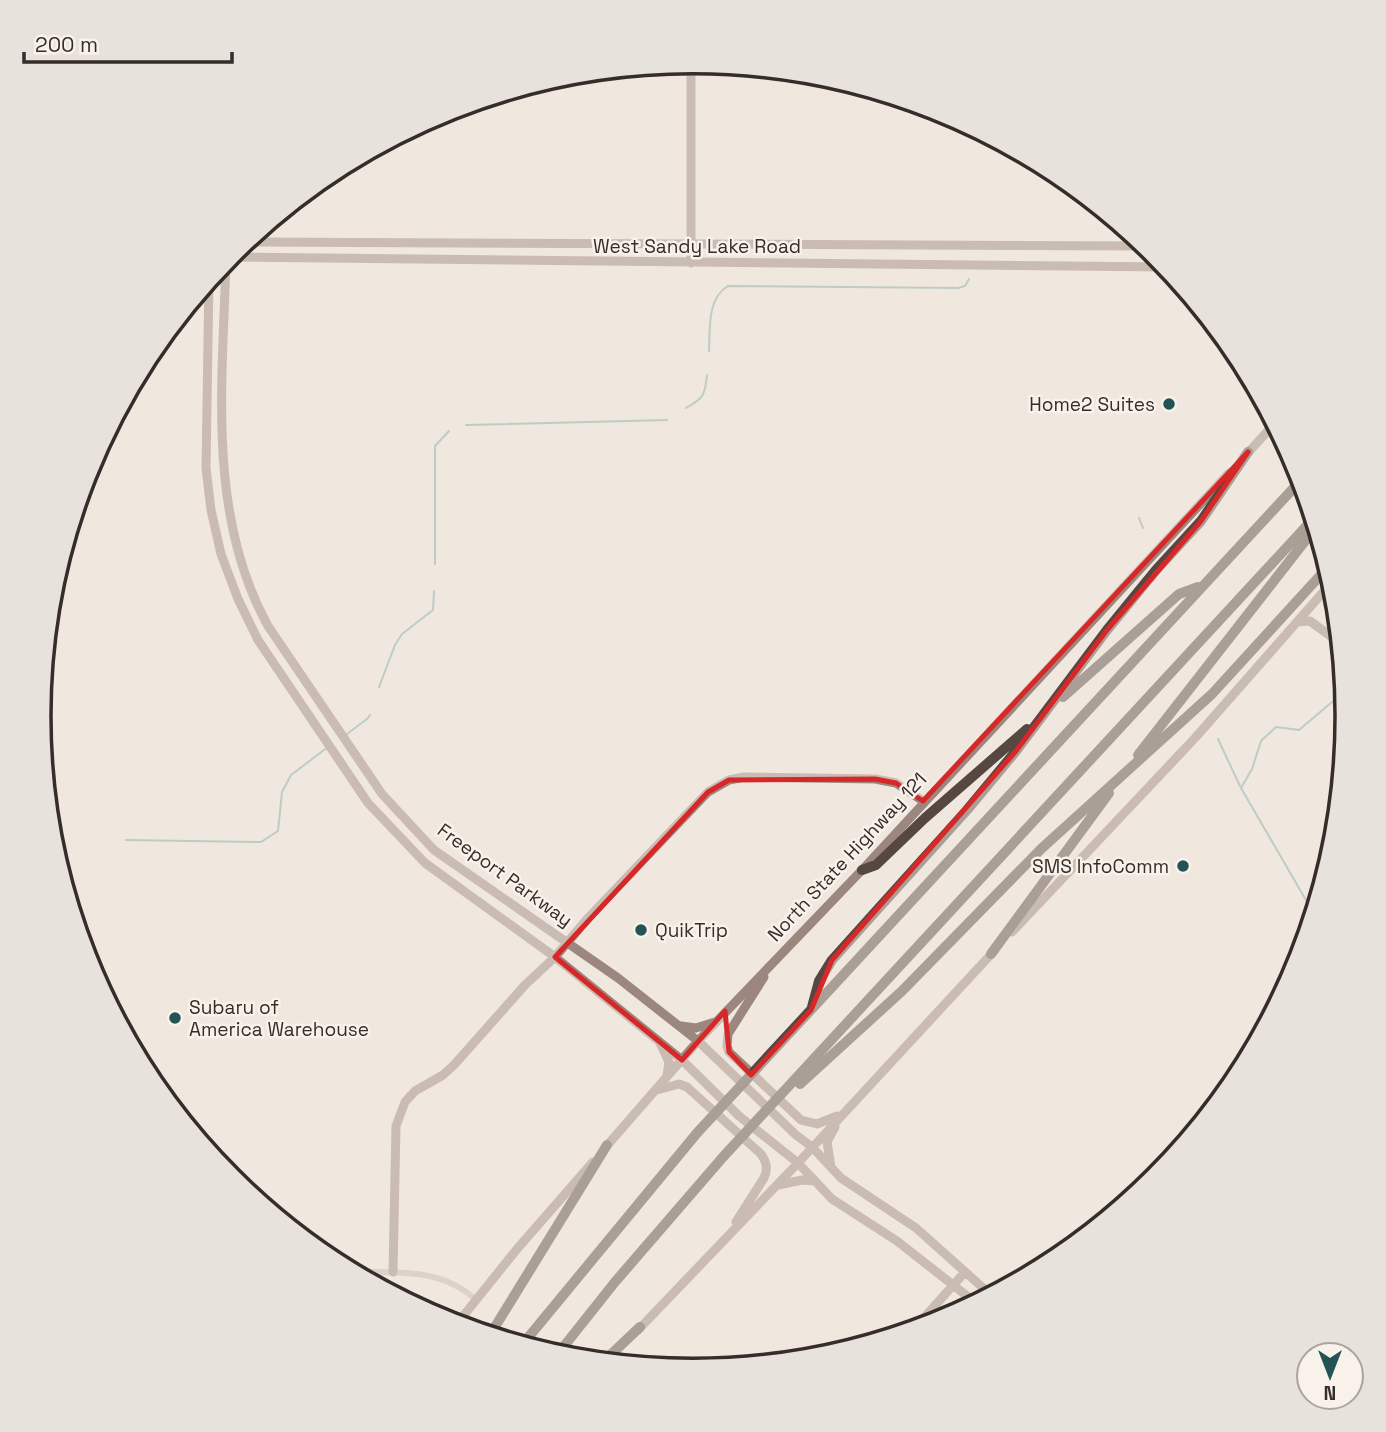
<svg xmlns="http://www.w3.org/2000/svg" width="1386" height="1432" font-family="'Space Grotesk',sans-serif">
	<rect width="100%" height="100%" fill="#f0e7df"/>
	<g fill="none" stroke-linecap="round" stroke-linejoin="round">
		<path stroke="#80abab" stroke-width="2" d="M709,351C710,330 707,298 728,286L958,288L965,286L969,279
			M686,408C704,398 705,395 707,375
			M466,425L667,420
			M1139,518L1143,528
			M435,564V446L449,431
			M379,687L395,645L402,634L433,610L434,591
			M347,734L367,719L370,715
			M1218,739L1240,786
			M126,840L261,842L278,831L282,792L291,775L328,747
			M1314,914L1241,788L1252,769L1261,741L1276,727L1299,730L1345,691"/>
		<path stroke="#c8b7ab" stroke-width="6" d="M351,1272C395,1272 441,1268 475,1299"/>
		<path stroke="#9b877d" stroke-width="9" d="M244,242L1147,246
			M227,257L1167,267
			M226,258C223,381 206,514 268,626L382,794L434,850L618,978L698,1041L796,1135L812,1147L841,1178L916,1228L991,1295
			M691,263V62
			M209,279L206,468L211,510L221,554L238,599L258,640L368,803L425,863L555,957L682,1060L739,1116L798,1163L832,1199L897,1241L976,1303
			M1246,455L1275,423
			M1328,587C1326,602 1327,611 1338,622
			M1297,622L1310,621L1340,643
			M1012,932L1195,738L1333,581
			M764,977L728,1034L727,1046L729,1052L801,1120L817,1124L837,1116
			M681,1026L696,1028L715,1022
			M660,1043L669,1062L667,1076
			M657,1090L679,1084L687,1087L761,1154C767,1163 768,1169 764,1178L736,1222
			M604,1149L698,1041L862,870L1229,473
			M831,1167L827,1142L835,1127
			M778,1185L802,1180L815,1181
			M393,1272L396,1126L405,1102L415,1091L443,1075L454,1065L525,985L555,957L589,917L708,792L729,780L744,777L875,779L896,783L923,801
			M456,1325L517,1249L593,1162
			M638,1330L798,1163L995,950
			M913,1330L965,1272"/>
		<path stroke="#564742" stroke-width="10" d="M1063,697L1179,594L1198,587
			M1138,755L1316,527
			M862,870L876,865L925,818L1027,729
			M991,954L1109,793
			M812,1007L819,981L832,960L967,810L1016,751L1107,630L1156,570L1201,521L1248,452
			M800,1084L902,991L1041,849L1212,694L1328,567
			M490,1335L607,1145
			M522,1345L697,1133L1302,479
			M557,1355L615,1282L723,1157L1314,518
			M603,1362L640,1327"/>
	</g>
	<path d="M0 0H1386V1432H0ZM1248,452L1201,521L1107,630L1016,751L832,960L811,1010L751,1075L729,1052L725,1011L682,1060L555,957L708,792L729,780L875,779L896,783L923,801Z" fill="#f0e7df" fill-opacity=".55" fill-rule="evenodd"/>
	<path fill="none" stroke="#d62828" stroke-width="5" stroke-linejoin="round" d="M1248,452L1201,521L1107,630L1016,751L832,960L811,1010L751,1075L729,1052L725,1011L682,1060L555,957L708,792L729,780L875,779L896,783L923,801Z"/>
	<g fill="#235354" stroke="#f8f2eb" stroke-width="2.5">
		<circle cx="1169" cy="404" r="7"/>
		<circle cx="1183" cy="866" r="7"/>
		<circle cx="641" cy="930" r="7"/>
		<circle cx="175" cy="1018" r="7"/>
	</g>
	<g text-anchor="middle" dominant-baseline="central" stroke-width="5" stroke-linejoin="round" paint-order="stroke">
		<g font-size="19" fill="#362d2a" stroke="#f8f2eb">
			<text x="697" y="246">West Sandy Lake Road</text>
			<text transform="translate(847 857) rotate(-47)">North State Highway 121</text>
			<text transform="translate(505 875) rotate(36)">Freeport Parkway</text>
		</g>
		<g font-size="19" fill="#362d2a" stroke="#f8f2eb" text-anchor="end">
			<text x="1155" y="404">Home2 Suites</text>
			<text x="1169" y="866">SMS InfoComm</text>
			<text x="655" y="930" text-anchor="start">QuikTrip</text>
			<text x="189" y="1007" text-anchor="start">Subaru of<tspan x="189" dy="22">America Warehouse</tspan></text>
		</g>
	</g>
	<path d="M0 0H1386V1432H0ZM51 716a642 642 0 1 1 1284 0a642 642 0 1 1-1284 0Z" fill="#e8e2dc" fill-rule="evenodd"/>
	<path fill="none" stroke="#362d2a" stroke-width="3.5" d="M51 716a642 642 0 1 1 1284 0a642 642 0 1 1-1284 0Z"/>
	<g transform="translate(1330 1376) rotate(180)"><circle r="33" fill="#f8f2eb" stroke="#aaa39e" stroke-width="2"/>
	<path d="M0-5L12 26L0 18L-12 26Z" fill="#235354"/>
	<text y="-10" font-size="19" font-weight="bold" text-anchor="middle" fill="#362d2a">N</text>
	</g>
	<path d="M24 52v10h208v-10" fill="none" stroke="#362d2a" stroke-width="3.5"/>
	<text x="35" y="52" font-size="21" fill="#362d2a" stroke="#f8f2eb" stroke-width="5" paint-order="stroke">200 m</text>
</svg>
